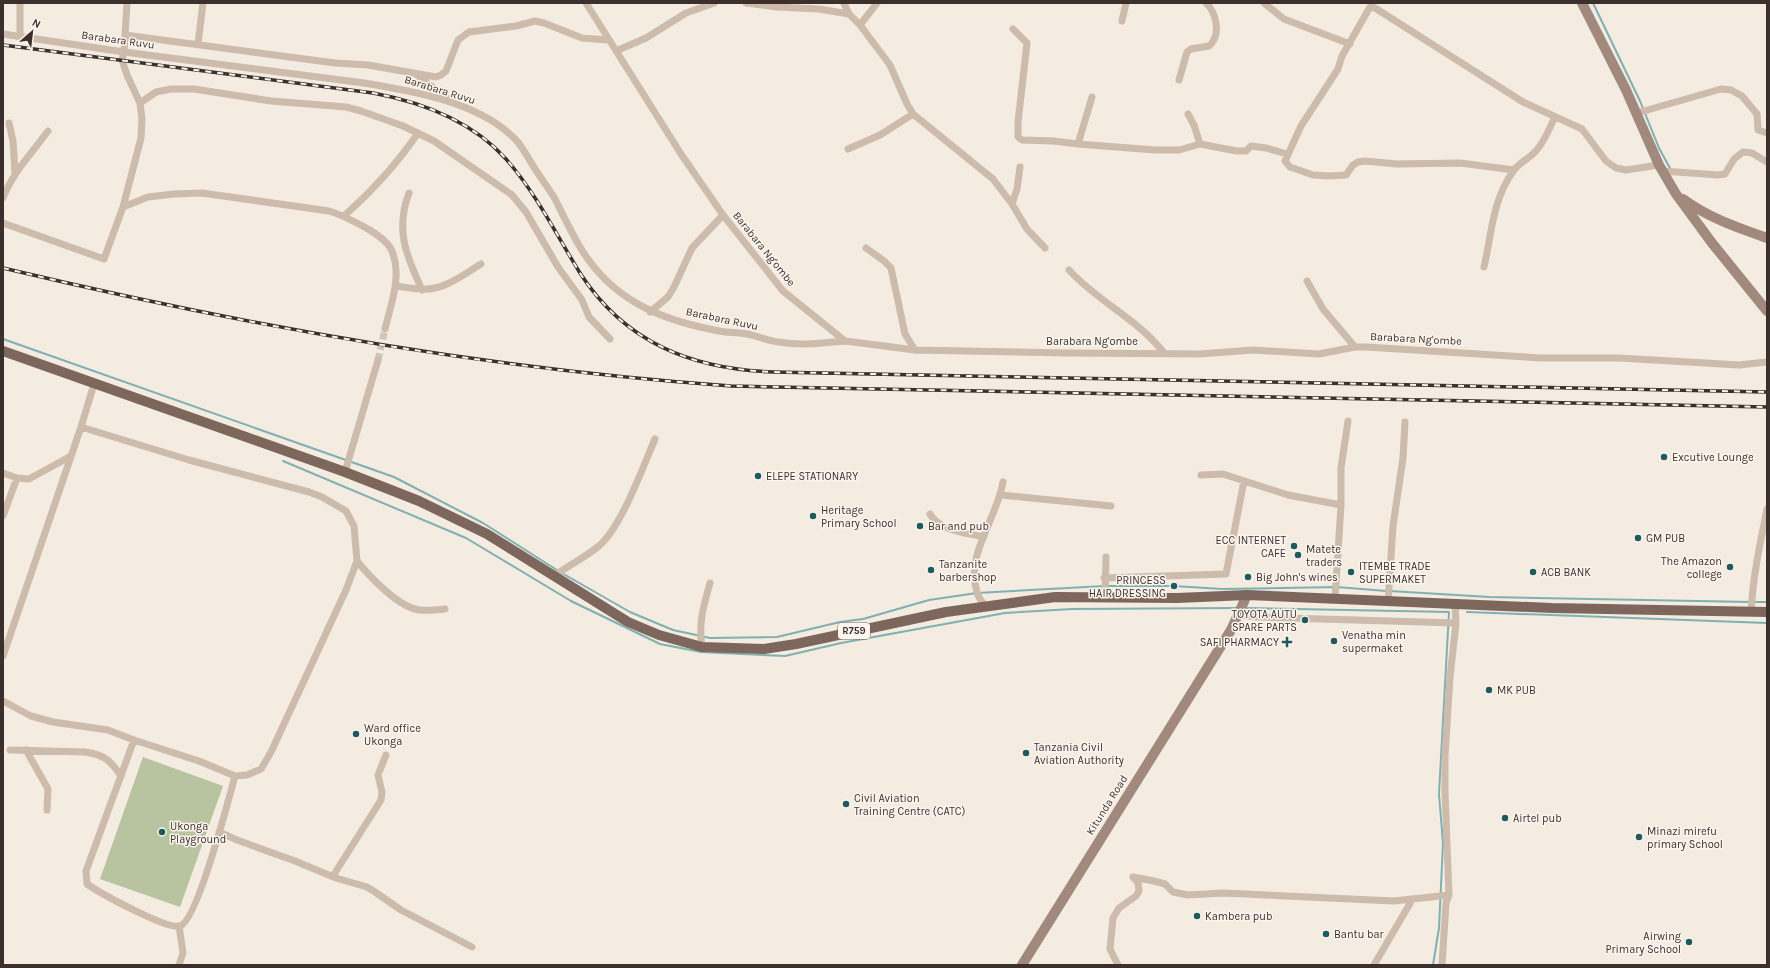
<svg xmlns="http://www.w3.org/2000/svg" width="1770" height="968" font-family="Karla,sans-serif">
	<rect width="100%" height="100%" fill="#f4ebe1"/>
	<path fill="#b8c4a0" d="M143,757L223,786L180,907L100,879Z"/>
	<g fill="none" stroke-linecap="round" stroke-linejoin="round">
		<path stroke="#7fb0b2" stroke-width="2" d="M1593,3L1640,101L1659,148L1671,170
			M3,339L394,477L483,523L560,572L630,612L673,630L710,638L777,637L840,622L863,619L929,600L977,593L1105,586H1174L1222,589L1337,587L1386,591
			M283,461L466,538L571,601L660,644L701,652L785,656L841,643L1005,613L1072,609L1238,608
			M1390,591L1489,597L1750,602
			M1754,602H1767
			M1245,608L1449,612L1439,794L1443,843L1439,928L1433,965
			M1467,612L1767,623"/>
		<path stroke="#cfc6bd" stroke-width="7" stroke-dasharray="7 3.5" stroke-linecap="butt" d="M378,360L385,329"/>
		<path stroke="#cdbbac" stroke-width="7" d="M586,3L681,154L723,215L783,291L845,341L915,350L1067,353L1199,354L1253,350L1319,354L1355,347H1366L1540,358H1620L1739,365L1767,362
			M746,3L777,7L819,9L849,14L860,25L890,65L907,104L913,114L993,179L1012,204L1027,229L1045,248
			M844,3L849,14
			M1264,3L1284,19L1350,44
			M1122,21L1126,3
			M860,25L877,3
			M1013,29L1027,43L1018,122V137L1022,140L1053,141L1078,144L1155,150H1179L1200,144L1237,151H1246L1251,146L1266,148L1287,154
			M3,34L124,52L364,83C413,91 479,102 515,139C522,146 527,156 532,164C539,176 548,187 555,199C563,215 571,232 580,247C611,299 658,319 714,330C725,333 736,332 747,334C758,336 768,341 779,342C801,346 823,343 845,341
			M125,35L335,63L368,65L436,77L441,75L446,71L458,40L469,32L516,26L535,21L544,23L582,38L608,40
			M20,37V3
			M198,44L203,3
			M616,51L646,38L686,13L714,3
			M417,75L453,103
			M1179,80L1187,52L1191,49L1209,46C1222,35 1216,12 1206,3
			M140,103L156,92L171,89H194L271,101L346,107L361,111L403,126L434,141L512,195L526,212L558,267L582,300L589,317L610,339
			M1637,113L1721,89L1731,90L1742,96L1757,114L1758,130L1767,133
			M1188,114L1194,125L1200,144
			M9,123L13,141L15,173
			M1078,144L1092,97
			M848,149L880,135L913,114
			M1514,170L1460,163L1397,164L1365,161L1358,162L1353,165L1346,175L1329,176L1313,175L1290,167L1285,161L1301,126L1338,69L1342,56L1370,7L1375,8L1523,102L1582,129L1606,161L1616,168L1626,170L1659,165
			M1663,171L1718,175L1725,174L1734,159L1743,152L1752,153L1767,162
			M409,193C395,230 406,255 422,290
			M3,198C13,172 32,153 48,131
			M1012,204L1017,189L1020,167
			M123,207L148,197L174,194L202,193L329,211C343,215 355,222 368,229C376,234 386,240 391,249C403,274 391,304 385,329
			M344,216C372,191 397,164 418,133
			M3,223L104,259L123,207L141,138L142,119L140,103L127,75L122,60L124,52L127,3
			M866,248L884,261L891,268L905,334L915,350
			M1484,267C1492,233 1492,200 1514,170C1519,163 1528,159 1535,152C1544,143 1549,129 1555,117
			M1069,270C1098,302 1138,319 1164,353
			M1307,281L1323,309L1355,347
			M396,286C404,287 413,289 421,289C443,291 463,275 481,264
			M650,312L668,297L674,287L692,248L723,215
			M345,472L378,360
			M3,473L17,478L29,479L71,456
			M1201,475L1223,474L1288,495L1341,505
			M1001,495L1111,506
			M930,514C939,531 967,533 984,537
			M3,516L17,478
			M357,561C370,577 399,608 420,610C428,611 437,610 445,609
			M554,576C569,565 586,557 600,545C622,525 643,467 655,439
			M1104,578L1226,574L1244,481
			M1105,597L1106,557
			M1335,599L1341,505V468L1348,421
			M1388,602L1393,526L1403,458L1405,422
			M985,606C982,602 978,597 977,592C965,554 997,519 1003,482
			M1751,612C1753,576 1760,544 1767,509
			M1238,615L1257,617L1456,623
			M702,647C698,624 704,604 710,583
			M3,656L81,427L94,384
			M3,701L31,716L53,722L108,730L134,740L199,761L235,776L247,775L261,769L271,752L346,590L357,561L354,526L346,511L322,497L309,492L189,460L81,427
			M134,740L86,871L87,884C100,893 167,930 180,926C197,921 229,798 235,776
			M10,750L85,752C105,755 110,760 121,776
			M26,750L48,789L47,810
			M219,832L237,840L295,861L336,878L367,887L375,892L401,910L472,947
			M333,876L381,800L382,792L378,775L386,755
			M179,926L183,953L179,965
			M1118,965L1110,949L1113,918L1119,908L1136,896L1139,891L1138,883L1133,877L1154,881L1165,884L1173,892L1188,895L1223,893L1394,901L1449,895
			M1374,965L1412,900
			M1442,965L1446,903L1449,895L1445,792V756L1450,677L1456,623L1455,605"/>
		<path stroke="#a18a7d" stroke-width="10" d="M1582,3L1626,90L1659,165L1676,194L1712,243L1767,311
			M1683,199C1709,218 1736,227 1767,238
			M1022,965L1231,630L1247,595"/>
		<path stroke="#7d675c" stroke-width="10" d="M3,351L345,472L419,501L487,534L628,622L659,635L702,647L764,649L796,644L946,612L1055,597L1177,598L1247,595L1552,608L1767,612"/>
		<defs>
			<path id="rail" d="M3,45L373,93C421,102 472,121 506,159C536,193 556,234 580,273C625,343 692,369 773,372L1767,392
				M3,268C242,325 485,369 731,386L1767,407"/>
		</defs>
		<use href="#rail" stroke="#3b302b" stroke-width="3.5"/>
		<use href="#rail" stroke="#fbf5ee" stroke-width="2" stroke-dasharray="6" stroke-linecap="butt"/>
	</g>
	<g fill="#1f5a5e" stroke="#fbf5ee" stroke-width="1.5">
		<circle cx="1664" cy="457" r="4"/>
		<circle cx="758" cy="476" r="4"/>
		<circle cx="813" cy="516" r="4"/>
		<circle cx="920" cy="526" r="4"/>
		<circle cx="1638" cy="538" r="4"/>
		<circle cx="1294" cy="546" r="4"/>
		<circle cx="1298" cy="555" r="4"/>
		<circle cx="1730" cy="567" r="4"/>
		<circle cx="931" cy="570" r="4"/>
		<circle cx="1351" cy="572" r="4"/>
		<circle cx="1533" cy="572" r="4"/>
		<circle cx="1248" cy="577" r="4"/>
		<circle cx="1174" cy="586" r="4"/>
		<circle cx="1305" cy="620" r="4"/>
		<circle cx="1334" cy="641" r="4"/>
		<path d="M1285 636h4v4h4v4h-4v4h-4v-4h-4v-4h4z"/>
		<circle cx="1489" cy="690" r="4"/>
		<circle cx="356" cy="734" r="4"/>
		<circle cx="1026" cy="753" r="4"/>
		<circle cx="846" cy="804" r="4"/>
		<circle cx="1505" cy="818" r="4"/>
		<circle cx="162" cy="832" r="4"/>
		<circle cx="1639" cy="837" r="4"/>
		<circle cx="1197" cy="916" r="4"/>
		<circle cx="1326" cy="934" r="4"/>
		<circle cx="1689" cy="942" r="4"/>
	</g>
	<g text-anchor="middle" dominant-baseline="central" stroke-width="3" stroke-linejoin="round" paint-order="stroke">
		<rect fill="#fbf5ee" stroke="#756b66" stroke-width="1" x="838" y="623" width="32" height="16" rx="3"/>
		<g font-size="10" font-weight="bold" fill="#3b302b">
			<text x="854" y="631">R759</text>
		</g>
		<g font-size="11" fill="#3b302b" stroke="#fbf5ee">
			<text transform="translate(118 40) rotate(8)">Barabara Ruvu</text>
			<text transform="translate(440 90) rotate(17)">Barabara Ruvu</text>
			<text transform="translate(764 249) rotate(51)">Barabara Ng'ombe</text>
			<text transform="translate(722 319) rotate(12)">Barabara Ruvu</text>
			<text transform="translate(1416 339) rotate(3)">Barabara Ng'ombe</text>
			<text x="1092" y="341">Barabara Ng'ombe</text>
			<text transform="translate(1107 805) rotate(-58)">Kitunda Road</text>
		</g>
		<g font-size="11" fill="#3b302b" stroke="#fbf5ee" text-anchor="start">
			<text x="1672" y="457">Excutive Lounge</text>
			<text x="766" y="476">ELEPE STATIONARY</text>
			<text x="821" y="510">Heritage<tspan x="821" dy="13">Primary School</tspan></text>
			<text x="928" y="526">Bar and pub</text>
			<text x="1646" y="538">GM PUB</text>
			<text x="1286" y="540" text-anchor="end">ECC INTERNET<tspan x="1286" dy="13">CAFE</tspan></text>
			<text x="1306" y="549">Matete<tspan x="1306" dy="13">traders</tspan></text>
			<text x="1722" y="561" text-anchor="end">The Amazon<tspan x="1722" dy="13">college</tspan></text>
			<text x="939" y="564">Tanzanite<tspan x="939" dy="13">barbershop</tspan></text>
			<text x="1359" y="566">ITEMBE TRADE<tspan x="1359" dy="13">SUPERMAKET</tspan></text>
			<text x="1541" y="572">ACB BANK</text>
			<text x="1256" y="577">Big John's wines</text>
			<text x="1166" y="580" text-anchor="end">PRINCESS<tspan x="1166" dy="13">HAIR DRESSING</tspan></text>
			<text x="1297" y="614" text-anchor="end">TOYOTA AUTU<tspan x="1297" dy="13">SPARE PARTS</tspan></text>
			<text x="1342" y="635">Venatha min<tspan x="1342" dy="13">supermaket</tspan></text>
			<text x="1279" y="642" text-anchor="end">SAFI PHARMACY</text>
			<text x="1497" y="690">MK PUB</text>
			<text x="364" y="728">Ward office<tspan x="364" dy="13">Ukonga</tspan></text>
			<text x="1034" y="747">Tanzania Civil<tspan x="1034" dy="13">Aviation Authority</tspan></text>
			<text x="854" y="798">Civil Aviation<tspan x="854" dy="13">Training Centre (CATC)</tspan></text>
			<text x="1513" y="818">Airtel pub</text>
			<text x="170" y="826">Ukonga<tspan x="170" dy="13">Playground</tspan></text>
			<text x="1647" y="831">Minazi mirefu<tspan x="1647" dy="13">primary School</tspan></text>
			<text x="1205" y="916">Kambera pub</text>
			<text x="1334" y="934">Bantu bar</text>
			<text x="1681" y="936" text-anchor="end">Airwing<tspan x="1681" dy="13">Primary School</tspan></text>
		</g>
	</g>
	<rect width="1770" height="968" fill="none" stroke="#3b302b" stroke-width="8"/>
	<g transform="translate(32 32) rotate(28)" stroke="#fbf5ee" stroke-width="3" paint-order="stroke">
	<path d="M0-3L7 15L0 10L-7 15Z" fill="#3b302b"/>
	<text y="-6" font-size="11" font-weight="bold" text-anchor="middle" fill="#3b302b">N</text>
	</g>
</svg>
